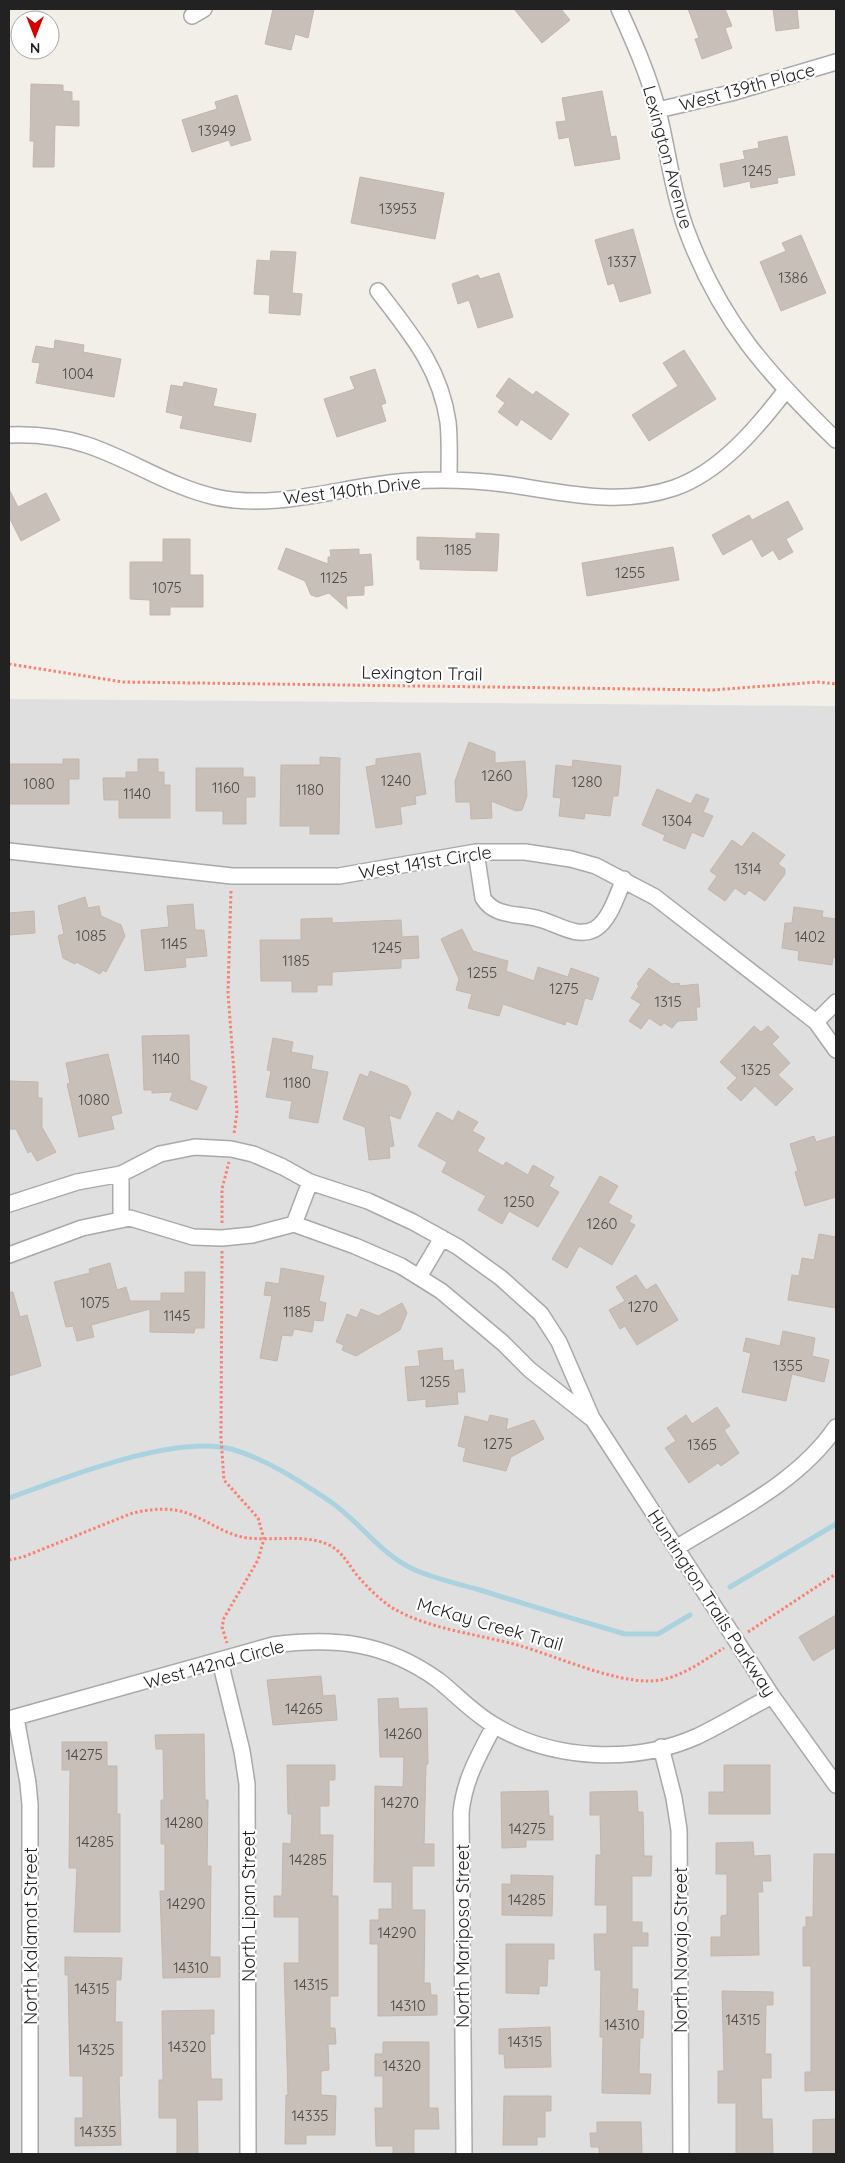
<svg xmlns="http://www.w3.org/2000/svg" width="845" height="2163" font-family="Quicksand,sans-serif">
	<rect width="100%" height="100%" fill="#f2efe9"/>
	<path fill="#e0dfdf" d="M9,699L836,706V2154H9Z"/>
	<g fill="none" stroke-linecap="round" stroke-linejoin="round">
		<path stroke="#aad3df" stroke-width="5" d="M9,1498C65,1478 174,1434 231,1449C267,1459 301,1482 331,1502C361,1523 381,1555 415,1570C436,1579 459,1584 480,1590C528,1605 576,1620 625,1634H658L690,1615
			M730,1587L836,1524"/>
	</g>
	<path fill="#c7bfb8" stroke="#c4b6ab" d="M273,9H314L308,38L295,34L291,50L265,44Z
		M514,9H561L570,20L542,43Z
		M688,9H725L732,26L725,28L732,48L702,59L695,39L699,38Z
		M773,9H797L799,28L776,31Z
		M31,84L63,85V91L72,92V101H79V126L55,125L54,167H33L34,141H30Z
		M602,91L611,137L616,136L620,159L575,166L569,137L559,139L556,122L566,121L562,98Z
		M237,95L251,140L231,146L229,140L192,152L182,120L217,109L215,102Z
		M787,136L795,175L777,178L778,183L751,188L750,181L724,187L720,164L745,159L743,151L759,148L758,142Z
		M360,177L444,193L435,239L351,223Z
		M633,229L651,293L620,302L614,283L608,285L595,240Z
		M801,235L826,293L781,311L760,262L786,251L782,243Z
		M271,251L296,252L292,293L302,294L300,315L269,313L270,295L254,294L257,260L270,261Z
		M499,273L513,317L478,328L469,300L458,304L452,284L478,275L480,279Z
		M55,340L84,345L83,352L121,359L114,397L36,383L40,363L32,362L36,346L54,349Z
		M684,350L716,399L649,441L632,415L678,386L663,363Z
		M375,369L386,403L381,405L386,421L337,437L324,399L355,389L350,377Z
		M509,378L533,395L536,391L569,414L551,440L521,419L517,426L498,412L505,403L496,396Z
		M184,382L217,389L213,406L256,414L251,442L180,428L183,416L166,412L171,385L183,387Z
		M9,489L18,507L46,493L60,520L21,541L9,517Z
		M788,501L803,529L786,539L793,552L779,560L773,550L762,557L752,539L723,555L712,535L749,515L752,520Z
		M476,533L499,534L497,571L420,569V560H417V537L476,539Z
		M163,539H190V575H203V607H170V615H150V600L130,599V562H163Z
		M673,547L679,580L587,596L582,563Z
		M286,548L328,564V557H331L330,550L359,549V555L371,554L373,585L364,586V595L346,596L347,609L329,593L317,597L311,595L305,581L278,569Z
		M469,742L495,752V763L525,761L527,796L522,810L516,811L491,801L492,818L471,819L470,802H456L455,781Z
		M420,753L426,794L415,796L416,804L400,807L402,824L376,828L366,767L376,765V759Z
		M320,757L340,758L339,834H310V826H280L281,765H320Z
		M63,759H79V779H69V804H9V764H63Z
		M138,759H158V772H164V785H170V818H119V800H104L103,778H126V772H138Z
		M573,760L621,766L618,796H613L610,816L585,813L584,819L559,816L561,798L553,797L556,765L572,767Z
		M196,768H243V777H255V797H246V824H223V811H196Z
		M657,789L691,804L696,794L709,799L703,812L713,816L703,837L692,832L685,849L663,840L665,835L642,825Z
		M753,832L785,855L778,864L785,869V874L765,901L749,890L745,895L735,888L725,901L708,889L717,876L710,871L732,840L742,847Z
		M85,897L88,908L99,906L101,916L121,925L125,936L106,972L103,970L100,974L76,962L75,964L63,958L58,936L64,934L58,906Z
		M193,904L195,930H204L207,956L185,958L186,967L145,971L141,930L169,927L167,906Z
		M794,907L823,911L822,917L836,919V958L833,957L832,965L798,960L799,951L782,948L785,923H792Z
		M34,911L35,933L9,935V913Z
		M332,918V923L401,920L402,937L418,936L419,958L401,959V968L332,972V985H317V992H292V981H261L260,940H301V919Z
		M462,929L473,951L508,961L506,971L534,981L538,967L568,977L571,968L599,978L592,1000L585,998L577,1025L566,1021L565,1025L503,1004L499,1016L468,1008L472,994L456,990L459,979L441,939Z
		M649,968L672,984L679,983L680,986L698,984L700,1007H696L697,1020L678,1021L672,1028L664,1023L661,1026L649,1018L641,1029L629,1021L641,1004L631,998L639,986L637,984Z
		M754,1026L761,1032L768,1026L779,1037L772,1044L790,1063L778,1075L793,1089L776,1106L755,1086L741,1101L727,1088L737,1078L720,1062Z
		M189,1035L190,1080L207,1087L197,1110L170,1100L173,1092L152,1093V1090H144L142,1036Z
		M273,1038L293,1042L291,1052L313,1056L311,1069L328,1072L318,1123L289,1118L292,1101L266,1097L271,1071L267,1070Z
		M108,1054L122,1113L111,1116L114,1129L79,1137L67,1084L70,1083L66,1063Z
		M370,1071L407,1086L411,1093L400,1119L389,1115L394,1146L389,1147L390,1158L369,1160L365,1127L343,1119L360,1074L368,1077Z
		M9,1081L38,1082V1098H42V1127L56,1152L37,1161L31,1151L28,1153L16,1129H9Z
		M458,1111L478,1122L472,1131L485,1138L477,1151L503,1166L506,1162L528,1175L533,1165L554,1177L549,1186L559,1192L538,1227L509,1211L502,1224L478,1210L486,1196L442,1172L447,1162L418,1146L437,1112L453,1121Z
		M814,1136L816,1142L836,1136V1197L805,1206L795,1172L798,1171L790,1144Z
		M600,1176L618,1186L608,1203L632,1216L629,1222L635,1225L612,1265L579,1246L567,1268L552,1259Z
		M819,1234L836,1237V1308L788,1300L792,1275L799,1276L802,1258L814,1260Z
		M110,1263L117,1290L126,1287L130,1301H161V1293H185V1272H205L204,1328H195L194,1333L150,1332V1309L91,1325L94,1337L77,1341L73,1326L66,1327L54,1282L90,1273L89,1269Z
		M281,1268L324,1276L319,1301L326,1303L323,1321L314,1320L312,1332L294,1329L292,1336L282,1335L277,1361L260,1358L272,1296L264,1295L266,1282L279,1284Z
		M636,1275L646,1290L656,1284L678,1320L637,1345L625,1326L620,1329L609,1310L625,1301L616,1287Z
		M9,1292H13L20,1317L27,1315L41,1366L9,1376Z
		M402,1303L407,1313L400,1330L356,1356L342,1350L344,1345L336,1342L347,1314L357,1318L361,1309L378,1316Z
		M783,1331L815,1338L812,1356L829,1360L824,1382L792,1374L786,1401L742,1392L751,1353L743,1351L746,1338L780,1346Z
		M442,1348L443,1361L453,1360L454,1371L463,1369L465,1392H457L458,1404L426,1407V1399L408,1401L405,1367L420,1366L418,1351Z
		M717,1407L730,1426L724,1430L739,1453L721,1466L718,1463L689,1483L665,1448L676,1441L667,1428L686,1415L692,1424Z
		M490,1415L508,1419L506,1430L534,1420L544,1439L511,1457L506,1471L463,1461L466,1448L458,1446L465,1416L488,1422Z
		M836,1615V1647L813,1661L799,1637Z
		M321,1676L323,1696L335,1695L337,1720L273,1725L267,1680Z
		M398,1698L399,1709L427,1708L428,1764L426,1765L424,1844H434V1866H412V1910H425L424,1983H430L431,1995H437V2015L378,2016V1944H370V1920H379V1909H392V1882H374L375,1786L403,1787L404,1757H380L378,1699Z
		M204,1734L205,1800H208L207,1866H211L210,1957H220V1977L163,1978L160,1891H165V1844H161V1800H164L163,1749H156L155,1735Z
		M62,1742H107V1766H117V1814H120V1932H74L77,1868H69L70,1770H62Z
		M287,1765H335V1780H329V1806H320V1835H333L332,1896H338V1996H330V2028H335L336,2044H328L329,2070L321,2071V2095L336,2096L335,2135H306V2144H285L286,2095H288L284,1963H299V1917H274V1896H282L283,1843L291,1844L292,1814H288Z
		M724,1765H770V1814H709V1792H724Z
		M548,1791L549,1816H553V1840H526V1847L502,1848L501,1792Z
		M637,1791L638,1812H643L644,1856H652L651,1876H632V1922H642V1933H648V1946H632V1989H638L637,2011H644L643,2038H640L639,2074H651L650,2094L602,2093L603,2037H600L601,1970H595L594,1934H607V1905H595L596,1855H601L600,1815H590V1792Z
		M753,1842L754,1856L770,1855L771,1881H762L763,1892H758L759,1955L711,1956V1937H721V1916L727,1915V1874H716V1843Z
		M814,1854H836V2090L805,2091V2072H811V1966H803V1927H806V1917H813Z
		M511,1875L553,1876L552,1916L502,1915V1884H511Z
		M506,1944H554V1959H548L547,1986H539V1994L506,1993Z
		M65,1957L122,1958L121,1980H116L115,2022H122V2076H119L121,2145L75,2146V2118H83V2076H70L68,1975H65Z
		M722,1991L773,1992V2005H766L765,2054H771V2078H761L762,2119H772L773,2154H736V2103H718V2071H724Z
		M214,2010V2034H210L211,2079H222V2100H197L198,2154H177V2118H159V2080H163L162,2011Z
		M550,2027L551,2067L505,2068L504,2054H499V2029Z
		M383,2042H429V2108H438L439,2129H414V2154H393V2146H376L375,2108H383V2076H375V2054H383Z
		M504,2096H551V2111H545V2137H537V2145H503Z
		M836,2119V2154H813V2120Z
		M597,2122H641L642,2154H599V2147H591L590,2133H597Z"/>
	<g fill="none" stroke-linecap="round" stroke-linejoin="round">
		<defs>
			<path id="street" d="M619,9C634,42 649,76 658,111C668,150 672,191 686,229C720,321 767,373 836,440
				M192,16L204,9
				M658,110L731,93L836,62
				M378,291C410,333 440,367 448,422C450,441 449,461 449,480
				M9,435C35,434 62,437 87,445C132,460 168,486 215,497C279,511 345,485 409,481C441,479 474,480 505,484C562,492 618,507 674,488C720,472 757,428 786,390
				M9,851L232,876H339L476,852H525L571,859L596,866L655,897L816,1022L836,1050
				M476,852L483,898C495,918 520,913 539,919C556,923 577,939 595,929C610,920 617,895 624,879
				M816,1022L836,1002
				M121,1174V1220
				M9,1204L77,1182L121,1174L160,1154L195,1147L231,1149L253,1154L283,1167L310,1182L368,1201L413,1222L458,1247L501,1278L541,1314L559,1342L592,1418L772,1696L836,1785
				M294,1224L310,1182
				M9,1255L82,1228L130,1218L193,1237L222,1238L252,1235L294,1224L355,1246L401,1266L441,1291L503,1343L530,1370L591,1418
				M419,1277L442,1238
				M676,1548C731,1514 799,1482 836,1427
				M220,1661L242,1751L247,1784L248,2154
				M16,1718L28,1783L30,1805V2154
				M9,1719L273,1645C335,1637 385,1642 438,1680C457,1695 473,1713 494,1725C553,1761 636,1764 698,1736C723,1724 747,1709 772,1696
				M661,1747L674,1798L679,1830L681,2154
				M464,2154L461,1813C464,1780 479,1755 494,1726"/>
		</defs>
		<use href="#street" stroke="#a9a9a9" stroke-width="18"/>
		<path stroke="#fa8072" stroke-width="3" stroke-dasharray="2.5 2.5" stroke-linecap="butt" d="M9,664L123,682L713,690L818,682L836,684
			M231,891L228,993L237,1112L234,1134
			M222,1223V1189L229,1162
			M222,1251L221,1438L224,1480L258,1518L264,1539L258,1560L224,1618L222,1627L227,1643
			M9,1560L23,1557L130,1514C144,1510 160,1508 175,1510C201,1514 222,1535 248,1538C275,1541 302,1534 327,1544C341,1550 347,1562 356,1574C366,1586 378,1598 391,1607C429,1630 479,1634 521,1646C558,1657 611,1681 649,1681C677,1681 701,1662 724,1648
			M748,1632L836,1574"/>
		<use href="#street" stroke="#fff" stroke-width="15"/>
	</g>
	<g text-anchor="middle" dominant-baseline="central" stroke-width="4.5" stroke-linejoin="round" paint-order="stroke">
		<g font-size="15" fill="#4b4948">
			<text x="217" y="130">13949</text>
			<text x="757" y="170">1245</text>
			<text x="398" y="208">13953</text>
			<text x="622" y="261">1337</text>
			<text x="793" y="277">1386</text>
			<text x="78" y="373">1004</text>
			<text x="458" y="549">1185</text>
			<text x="630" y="572">1255</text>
			<text x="334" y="577">1125</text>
			<text x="167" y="587">1075</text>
			<text x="497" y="775">1260</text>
			<text x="396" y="780">1240</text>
			<text x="587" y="781">1280</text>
			<text x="39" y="783">1080</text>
			<text x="226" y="787">1160</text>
			<text x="310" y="789">1180</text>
			<text x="137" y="793">1140</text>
			<text x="677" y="820">1304</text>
			<text x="748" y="868">1314</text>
			<text x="91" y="935">1085</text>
			<text x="810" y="936">1402</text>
			<text x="174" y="943">1145</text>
			<text x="387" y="947">1245</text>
			<text x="296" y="960">1185</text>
			<text x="482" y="972">1255</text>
			<text x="564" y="988">1275</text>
			<text x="668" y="1001">1315</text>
			<text x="166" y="1058">1140</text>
			<text x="756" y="1069">1325</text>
			<text x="297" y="1082">1180</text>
			<text x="94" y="1099">1080</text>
			<text x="519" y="1201">1250</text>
			<text x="602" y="1223">1260</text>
			<text x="95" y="1302">1075</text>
			<text x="643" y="1306">1270</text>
			<text x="297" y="1311">1185</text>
			<text x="177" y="1315">1145</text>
			<text x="788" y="1365">1355</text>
			<text x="435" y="1381">1255</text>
			<text x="498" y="1443">1275</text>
			<text x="702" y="1444">1365</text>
			<text x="304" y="1708">14265</text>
			<text x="403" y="1733">14260</text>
			<text x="84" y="1754">14275</text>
			<text x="400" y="1802">14270</text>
			<text x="184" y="1822">14280</text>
			<text x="527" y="1828">14275</text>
			<text x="95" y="1841">14285</text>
			<text x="308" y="1859">14285</text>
			<text x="527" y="1899">14285</text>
			<text x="186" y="1903">14290</text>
			<text x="397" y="1932">14290</text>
			<text x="191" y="1967">14310</text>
			<text x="311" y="1984">14315</text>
			<text x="92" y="1988">14315</text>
			<text x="408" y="2005">14310</text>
			<text x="743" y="2019">14315</text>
			<text x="622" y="2024">14310</text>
			<text x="525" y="2041">14315</text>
			<text x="187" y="2046">14320</text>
			<text x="96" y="2049">14325</text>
			<text x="402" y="2065">14320</text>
			<text x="310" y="2115">14335</text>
			<text x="98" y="2131">14335</text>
		</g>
		<g font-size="18" fill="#222" stroke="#fff">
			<text transform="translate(747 87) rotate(-15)">West 139th Place</text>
			<text transform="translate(668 157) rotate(75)">Lexington Avenue</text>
			<text transform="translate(352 490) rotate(-7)">West 140th Drive</text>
			<text transform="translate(422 673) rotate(1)">Lexington Trail</text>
			<text transform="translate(425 862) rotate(-9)">West 141st Circle</text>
			<text transform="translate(712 1603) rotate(57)">Huntington Trails Parkway</text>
			<text transform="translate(490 1624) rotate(16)">McKay Creek Trail</text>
			<text transform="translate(214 1664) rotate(-15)">West 142nd Circle</text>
			<text transform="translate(248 1906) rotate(-90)">North Lipan Street</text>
			<text transform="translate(30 1936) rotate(-90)">North Kalamat Street</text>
			<text transform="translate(462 1936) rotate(-90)">North Mariposa Street</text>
			<text transform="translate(680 1950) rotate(-90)">North Navajo Street</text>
		</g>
	</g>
	<rect width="845" height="2163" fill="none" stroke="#222222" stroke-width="20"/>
	<g transform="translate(35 35) rotate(180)"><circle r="24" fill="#ffffff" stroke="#a7a7a7"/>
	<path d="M0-4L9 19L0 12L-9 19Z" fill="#d40000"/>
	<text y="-8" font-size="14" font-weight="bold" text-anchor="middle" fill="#222222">N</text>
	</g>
</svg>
